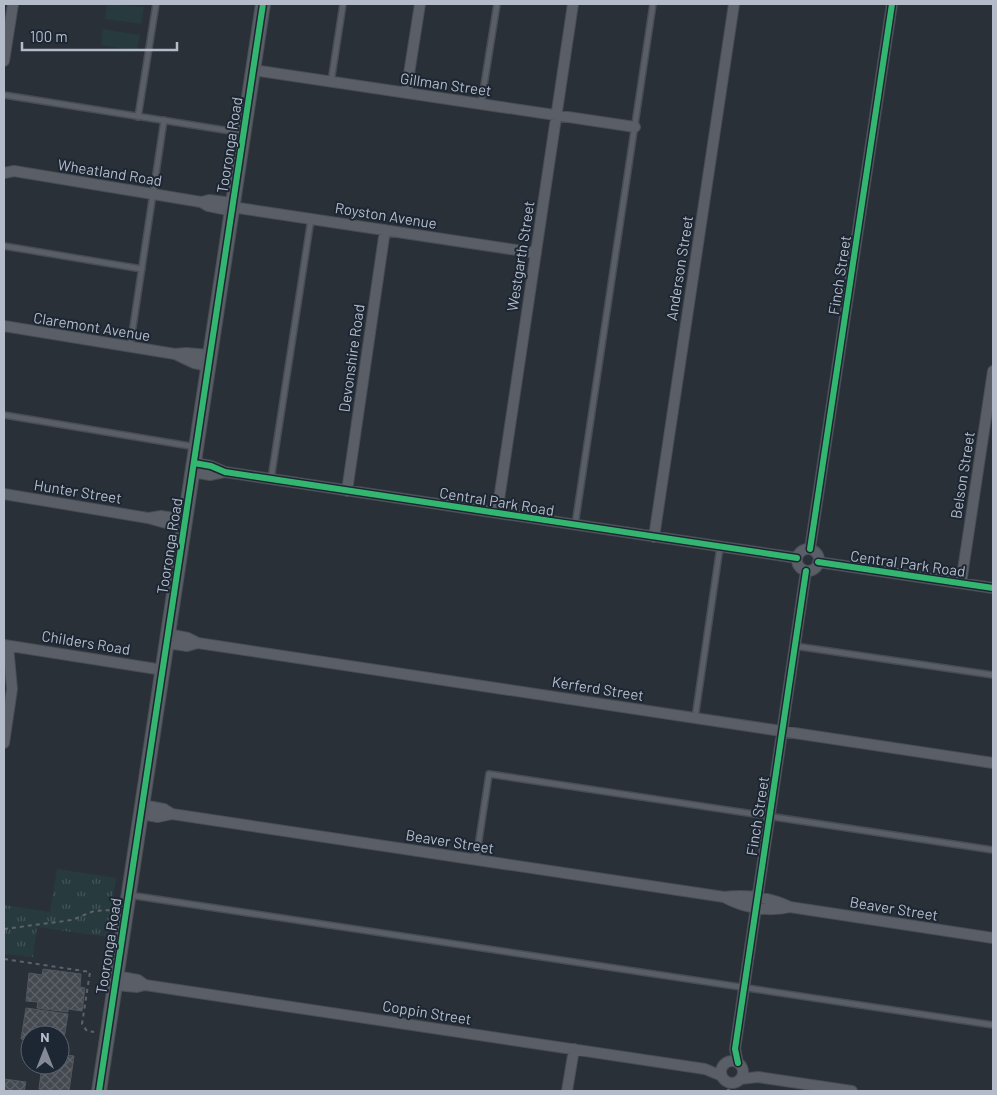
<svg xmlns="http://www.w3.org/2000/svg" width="997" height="1095" font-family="Barlow,sans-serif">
	<defs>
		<pattern id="grass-tufts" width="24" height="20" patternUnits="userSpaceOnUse" patternTransform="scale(1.25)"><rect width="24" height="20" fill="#273a3e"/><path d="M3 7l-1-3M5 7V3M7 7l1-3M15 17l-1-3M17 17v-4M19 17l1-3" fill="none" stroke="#445559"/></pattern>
		<pattern id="building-cross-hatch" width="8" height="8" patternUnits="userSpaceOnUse" patternTransform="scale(1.25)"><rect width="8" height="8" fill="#444950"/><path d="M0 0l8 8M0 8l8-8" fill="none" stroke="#5d6168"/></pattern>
	</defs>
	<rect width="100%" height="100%" fill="#2a3038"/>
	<path fill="url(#grass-tufts)" d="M57,869L116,878L107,937L37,927L33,957L4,954V905L50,912Z"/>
	<path fill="#273a3e" d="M107,4L144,7L141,24L105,19Z
		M103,29L140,35L137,51L101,45Z"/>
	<path fill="url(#building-cross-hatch)" stroke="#52575f" d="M43,969L81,974L80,987L85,988L82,1011L68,1009V1012L37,1008L38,1002L26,1001L29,973L42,975Z
		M26,1008L68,1014L63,1045L60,1044V1035H30V1040L21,1039Z
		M60,1054L74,1056L69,1091H44L39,1089L42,1065H60Z
		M4,1079L26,1082L24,1091H4Z"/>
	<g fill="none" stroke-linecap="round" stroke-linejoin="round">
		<defs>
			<path id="lane" d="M331,82L343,4
				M4,95L243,133
				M481,104L497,4
				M138,117L156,4
				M4,246L142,269
				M130,347L164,120
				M4,415L196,447
				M271,479L311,219
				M575,525L653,4
				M795,646L993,675
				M695,718L720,547
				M476,860L489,774L993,850
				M129,895L993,1025"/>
			<path id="street" d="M4,61L13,4
				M253,70L635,127
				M406,93L420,4
				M4,173L14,171L201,202L209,200L233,203
				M201,202L208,206L232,211
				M232,207L536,253
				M4,326L175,354L194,363L209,366
				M175,354L186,353L210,355
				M194,463L211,466L225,472L797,558
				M193,472L210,475L225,472
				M347,491L385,230
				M4,494L148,518L184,528
				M497,513L573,4
				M149,518L161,516L186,520
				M654,537L734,4
				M810,549L892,4
				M797 560a11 11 0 1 1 22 0a11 11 0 1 1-22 0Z
				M818,562L993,588
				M961,583L993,371
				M168,634L188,638L198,643L993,763
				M167,643L187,646L198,643
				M4,645L163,670
				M4,743L12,689L8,646
				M142,805L164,809L172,814
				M141,814L158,817L172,814L724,897C747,894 769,897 790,907L993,938
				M724,897C744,908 768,912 790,907
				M116,976L138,980L145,985L705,1069L722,1076
				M115,985L137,987L145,985
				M721 1072a11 11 0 1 1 22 0a11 11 0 1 1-22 0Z
				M738,1063L735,1049L806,571
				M740,1079L758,1077L852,1091
				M567,1091L574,1049"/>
			<path id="secondary" d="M99,1091L263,4"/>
		</defs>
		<use href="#lane" stroke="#484c53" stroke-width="8"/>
		<use href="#street" stroke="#484c53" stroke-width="12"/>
		<use href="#secondary" stroke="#484c53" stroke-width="16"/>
		<path stroke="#5d636a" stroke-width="2" stroke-dasharray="4 4" stroke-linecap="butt" d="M4,929L72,920L94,911L112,910
			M4,959L90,972L82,1024L87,1031L94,1032
			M727,1090H730"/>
		<use href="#lane" stroke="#5a5e66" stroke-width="5"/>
		<use href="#street" stroke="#5a5e66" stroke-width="10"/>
		<use href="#secondary" stroke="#595d64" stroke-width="14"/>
		<defs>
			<path id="cycleway" d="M194,463L211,466L225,472L797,558
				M810,549L892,4
				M818,562L993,588
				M738,1063L735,1049L806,571
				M99,1091L263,4"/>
		</defs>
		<use href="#cycleway" stroke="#1d2633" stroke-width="9"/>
		<use href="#cycleway" stroke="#33b770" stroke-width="6"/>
	</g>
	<g text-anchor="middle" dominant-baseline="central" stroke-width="4" stroke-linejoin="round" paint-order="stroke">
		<g font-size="15" fill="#b4bcc9" stroke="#1d2633">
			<text transform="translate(446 84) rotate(8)">Gillman Street</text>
			<text transform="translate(229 145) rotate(-81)">Tooronga Road</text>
			<text transform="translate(110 172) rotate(9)">Wheatland Road</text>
			<text transform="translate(386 215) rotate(9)">Royston Avenue</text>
			<text transform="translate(520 256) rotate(-81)">Westgarth Street</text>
			<text transform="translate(679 268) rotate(-81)">Anderson Street</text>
			<text transform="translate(839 275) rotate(-81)">Finch Street</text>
			<text transform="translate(92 326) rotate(9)">Claremont Avenue</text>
			<text transform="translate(351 358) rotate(-82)">Devonshire Road</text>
			<text transform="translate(962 475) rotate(-81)">Belson Street</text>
			<text transform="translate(78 491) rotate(9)">Hunter Street</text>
			<text transform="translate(497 501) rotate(9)">Central Park Road</text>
			<text transform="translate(169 546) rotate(-81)">Tooronga Road</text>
			<text transform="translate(908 563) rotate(8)">Central Park Road</text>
			<text transform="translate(86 642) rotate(9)">Childers Road</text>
			<text transform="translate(598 688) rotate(9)">Kerferd Street</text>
			<text transform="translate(757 816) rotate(-81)">Finch Street</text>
			<text transform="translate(450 841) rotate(9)">Beaver Street</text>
			<text transform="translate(894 908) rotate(9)">Beaver Street</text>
			<text transform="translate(108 946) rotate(-81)">Tooronga Road</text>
			<text transform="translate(427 1012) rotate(9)">Coppin Street</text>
		</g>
	</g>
	<rect width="997" height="1095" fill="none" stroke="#b4bcc9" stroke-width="10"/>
	<g transform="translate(45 1050)"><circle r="24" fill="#1d2633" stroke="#59626f"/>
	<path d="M0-4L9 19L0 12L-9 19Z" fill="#848b96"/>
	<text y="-8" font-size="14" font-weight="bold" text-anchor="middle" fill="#b4bcc9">N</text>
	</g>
	<path d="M22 42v8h155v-8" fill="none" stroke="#b4bcc9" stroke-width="2.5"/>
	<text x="30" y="42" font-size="15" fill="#b4bcc9" stroke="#1d2633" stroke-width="4" paint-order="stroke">100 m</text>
</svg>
